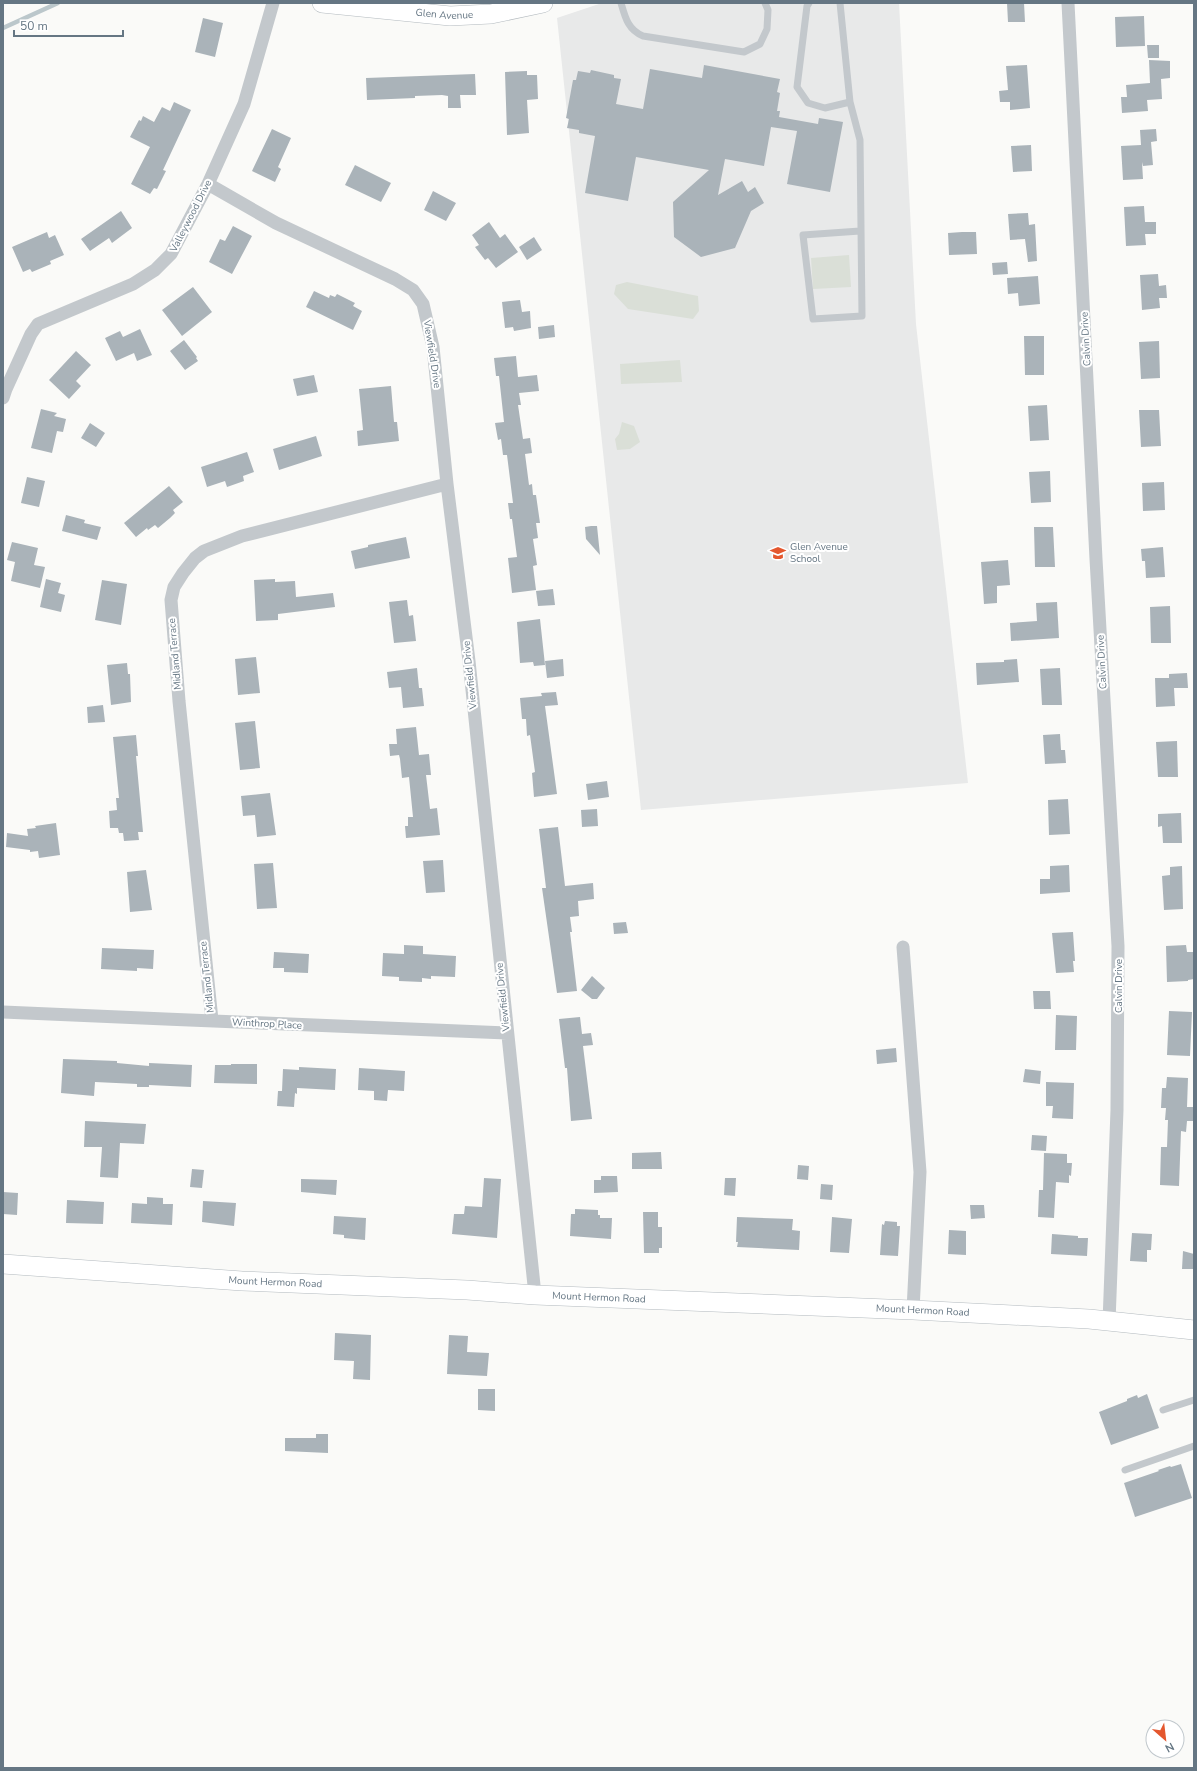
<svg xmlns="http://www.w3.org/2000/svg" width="1197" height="1771" font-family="'Nunito Sans',sans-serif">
	<rect width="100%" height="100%" fill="#fafaf8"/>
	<path fill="#e8e9e9" d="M602,3H899L916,324L968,783L641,810L557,18Z"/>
	<path fill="#dadfd7" d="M849,255L851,287L813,289L811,258Z
		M627,282L698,296L699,311L693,319L628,309L614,294L616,285Z
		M680,360L682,382L621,384L620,364Z
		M622,422L634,426L640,442L630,449L617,450L615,439L619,434Z"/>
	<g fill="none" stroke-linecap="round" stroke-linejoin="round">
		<path stroke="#bbc7cb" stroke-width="4.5" d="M3,28L58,3"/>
	</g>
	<path fill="#aab3b9" d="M1007,3H1024L1025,22H1008Z
		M1144,16L1145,46L1116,47L1115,17Z
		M203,18L223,23L215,57L195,52Z
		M1147,45H1159V58H1148Z
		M1149,60L1170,61V78L1161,79L1162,99L1147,100L1148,111L1122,113L1121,97H1127L1126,85L1150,83Z
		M704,65L780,79L777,92L780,93L777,111H780L779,117L818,124L819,118L843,122L830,192L787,184L797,131L771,127L764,166L725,159L718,195L742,181L748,192L755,187L764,203L751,211L735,248L701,257L674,237L673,202L709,170L636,157L628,201L585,193L595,136L579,133V130L567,128L569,119L566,118L573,80H576L578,71L590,73L591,70L614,75V78L621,79L616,104L643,109L650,69L702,78Z
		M1027,65L1030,108L1010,110V102H1000L999,91L1008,90L1006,66Z
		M527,71V75H537L538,99L527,100L529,133L507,135L505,72Z
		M475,74L476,95H460L461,108H448V96L442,95L415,96V98L367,100L366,78Z
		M174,102L191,110L163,170L166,171L157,189L154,188L150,194L131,184L150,147L130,137L139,120L141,121L143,116L154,122L162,107L170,111Z
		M272,129L291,138L278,167L281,169L275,182L252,171Z
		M1156,129L1157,141L1151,142L1153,165L1143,166L1142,162L1143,179L1123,180L1121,146L1141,145L1140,130Z
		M1031,145L1032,171L1013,172L1011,146Z
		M355,165L391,183L381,202L345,185Z
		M433,191L456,203L446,221L424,210Z
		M1144,206L1145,222H1156V234H1145L1146,245L1126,246L1124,207Z
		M121,211L132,228L112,243L109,238L90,251L81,239Z
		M1028,213L1029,225L1035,224L1037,261L1028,262L1025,239L1010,240L1008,214Z
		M489,222L500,238L505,234L518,252L496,268L488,258L485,260L475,247L479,245L472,235Z
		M233,226L252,236L232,274L209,262L220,239L225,241Z
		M47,232L49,238L55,235L64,255L50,261L51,264L32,272L30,269L23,272L12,247Z
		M962,232H976L977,254L949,255L948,233Z
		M534,237L542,250L527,260L519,247Z
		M1007,262L1008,274L993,275L992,263Z
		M1158,274L1159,286L1166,285L1167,298H1159L1160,308L1142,310L1140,275Z
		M1038,276L1040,304L1019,306L1018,293L1008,294L1007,278Z
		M193,287L212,312L182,336L162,310Z
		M314,291L329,298L330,295L335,297L337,294L355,303L353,306L362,311L353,330L306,307Z
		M520,300L522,312L530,311L531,328L514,331L513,327L505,328L502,302Z
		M554,325L555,337L539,339L538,327Z
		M140,329L152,355L137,361L134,353L116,361L105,338L120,331L123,337Z
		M1024,336H1044V375H1025Z
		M184,340L197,357L196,358L198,361L185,370L170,351Z
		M1159,341L1160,378L1141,379L1139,342Z
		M76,351L91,365L76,381L81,386L69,399L49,380Z
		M516,356L518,377L537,375L539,391L519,393L521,405H518L523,439L530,438L532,453L525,454L529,485L532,484L533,495H536L540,523H536L538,538L533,539L537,565L533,566L536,590L512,593L508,558L517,557L512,519H510L508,503H513L507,455H503L501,439L498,440L495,423L504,422L499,376H496L494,358Z
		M314,375L318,392L297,396L293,379Z
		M391,386L394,422H397L399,441L358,446L357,431L363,430L359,389Z
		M1047,405L1049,440L1030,441L1028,406Z
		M41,409L57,413L54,416L66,419L63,432L57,431L52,453L31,448Z
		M1139,410H1159L1161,446L1141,447Z
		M90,423L105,433L96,447L81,438Z
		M316,436L322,456L279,470L273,449Z
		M247,452L254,472L243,476L244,481L227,487L225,481L207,487L201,467Z
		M1050,471L1051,502L1031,503L1029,472Z
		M27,477L45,481L39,507L21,503Z
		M1164,482L1165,510L1143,511L1142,483Z
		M169,486L183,502L173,510L175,513L170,518L158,528L155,525L148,530L147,528L136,537L124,523Z
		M66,515L85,520L84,523L101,527L97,540L62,531Z
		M591,526H597L600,555L586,539L585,527Z
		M1034,527H1053L1055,567H1035Z
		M406,537L410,558L355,569L351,551L368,547V545Z
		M12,542L38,548L34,565L45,567L40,588L11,581L15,562L7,560Z
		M1163,547L1165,577L1146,578L1145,561H1142L1141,549Z
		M1008,560L1010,585L997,586V603L984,604L981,562Z
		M46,579L61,583L58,593L65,595L61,612L40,607Z
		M275,579V582L295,581L296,597L333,593L335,607L278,614V620L256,621L254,580Z
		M102,580L127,584L121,625L95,620Z
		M553,589L555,605L538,606L536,591Z
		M407,600L409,616L413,615L416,641L394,643L389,602Z
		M1057,602L1059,638L1011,641L1010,623L1037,621L1036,603Z
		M1170,606L1171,643H1151L1150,607Z
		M540,619L545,665L534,666L533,662L520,663L517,622Z
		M256,657L260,693L238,695L235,659Z
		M563,659L564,676L547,678L545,661Z
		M1017,659L1019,682L977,685L976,663L1004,662V660Z
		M127,663L128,674H130L131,702L111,705L107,665Z
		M417,668L419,688H422L424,706L403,708L401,687L389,688L387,672Z
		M1060,668L1062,705H1042L1040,669Z
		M1187,673L1188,688H1174L1175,706L1156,707L1155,678H1169V674Z
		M556,692L558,705L545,706L557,794L534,797L532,773L535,772L530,735L527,736L526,719H522L520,698L542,696L541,693Z
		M103,705L105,722L88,723L87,707Z
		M255,721L260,768L240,770L235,723Z
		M416,727L419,755L429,754L431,775H426L430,809L437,808L440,835L406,838L405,826H408V817H413L409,777L402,778L400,759L399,755L390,756L389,744H397L396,729Z
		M1060,734L1061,750H1065L1066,763L1045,764L1043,735Z
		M136,735L138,756H136L143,832H138L139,840L124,841L123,833H119L118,828H110L109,811L117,810L116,798H119L113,737Z
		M1177,741L1178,777H1158L1156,742Z
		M607,781L609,797L588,800L586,784Z
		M270,793L276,835L257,837L255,815L243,816L241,796Z
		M1068,799L1070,834L1049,835L1048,800Z
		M597,809L598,826L582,827L581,810Z
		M1181,813L1182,843H1163L1162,826L1158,827V814Z
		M56,823L60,855L39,858L38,851L30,852V850L6,847L7,833L28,836L27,829L36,828L35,826Z
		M558,827L565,886L593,883L594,899L578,901L579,916L570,917L572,932H570L577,991L557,993L542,888H546L539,829Z
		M443,860L445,892L426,893L423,861Z
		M273,863L277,908L257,909L254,864Z
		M1069,865L1070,892L1040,894V879H1050V866Z
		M1182,866L1183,909L1164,910L1162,876L1170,875V867Z
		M146,870L152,910L130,912L127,872Z
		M626,922L628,933L614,934L613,923Z
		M1073,932L1075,961H1073L1074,972L1056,973L1052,933Z
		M404,945L423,946V954L456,956L455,977L431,976V979L422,978V982L399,981V977L382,976L383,953L404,954Z
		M1186,945L1187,952H1194V979L1188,980V981L1167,982L1166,946Z
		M102,948L154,950L153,969L137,968V971L101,969Z
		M274,952L309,954L308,973L284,972V968H273Z
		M592,976L605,988L597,999H592L581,990Z
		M1033,991H1050L1051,1009H1034Z
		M1169,1011L1192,1012L1190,1056L1167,1055Z
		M1056,1015L1077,1016L1076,1050H1055Z
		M580,1017L582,1034L591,1033L593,1045L583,1046L592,1119L571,1121L567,1068H565L559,1019Z
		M896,1048L897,1062L877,1064L876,1050Z
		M63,1059L117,1061V1063L149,1066V1063L192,1065L191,1087L149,1085V1087H137V1084L95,1082L94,1096L61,1093Z
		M231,1064H257V1084L214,1083L215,1065H231Z
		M299,1067L336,1069L335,1090L297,1088V1094L295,1093L294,1107L277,1106L278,1091H282L283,1069L299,1070Z
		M359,1068L405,1071L404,1091L388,1090L387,1101L374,1100V1091L358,1090Z
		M1025,1069L1041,1071L1040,1084L1023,1082Z
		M1167,1077L1188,1078L1187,1107H1194V1121H1187L1186,1132L1181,1131L1179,1186L1160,1185L1161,1147H1167L1168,1120H1165L1166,1108H1161L1162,1088H1166Z
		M1046,1082L1074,1083L1073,1119L1052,1118L1053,1106H1046Z
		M85,1121L146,1124L144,1144L120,1143L118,1178L100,1177L102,1147H84Z
		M1032,1135L1047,1136L1046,1151L1031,1150Z
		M661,1152L662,1169H632V1153Z
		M1044,1153L1067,1154V1163H1072L1071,1176L1069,1175V1183L1056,1182L1054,1218L1038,1217L1039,1190H1043Z
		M798,1165L809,1166L808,1180L797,1179Z
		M192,1169L204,1170L202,1188L190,1187Z
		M601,1176H617L618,1192L594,1193V1180H601Z
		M484,1178L501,1179L497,1238L452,1234L454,1214H464L465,1206L482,1207Z
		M725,1178H736L735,1196L724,1195Z
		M301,1179L337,1180L336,1195L301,1192Z
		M821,1184L833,1185L832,1200L820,1199Z
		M3,1192L18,1193L17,1215L3,1214Z
		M147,1197L163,1198V1204H173L172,1225L131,1223L132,1203L147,1204Z
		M67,1200L104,1202L103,1224L66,1223Z
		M203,1201L236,1203L234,1226L202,1222Z
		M970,1205H984L985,1218L971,1219Z
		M575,1209L598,1210V1215H600V1218H612L611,1239L570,1236L571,1214H575Z
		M643,1212H658V1227H662V1248H659V1253H644Z
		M334,1216L366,1218L365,1240L344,1238V1235L333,1234Z
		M737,1217L793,1219L792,1230L800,1231L799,1250L737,1247L738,1242H736Z
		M832,1217L852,1219L849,1253L830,1252Z
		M885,1221L897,1222V1226H900L898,1256L880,1255L882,1224L884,1225Z
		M949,1230L966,1231V1255L948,1254Z
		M1132,1233L1152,1234L1151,1250H1147V1262L1130,1261Z
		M1052,1234L1078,1236V1238H1088L1087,1256L1051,1254Z
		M1183,1251L1194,1254V1269H1182Z
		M335,1333L371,1335L370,1380L353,1379L354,1361L334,1360Z
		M449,1335L468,1336L467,1352L489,1353L487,1376L447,1374Z
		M478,1389H495V1411L478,1410Z
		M1147,1394L1159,1428L1111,1445L1099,1412L1127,1401V1399L1137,1395L1138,1398Z
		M316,1434H328V1453L285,1451V1438H316Z
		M1181,1464L1192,1498L1135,1517L1124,1483L1159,1471L1158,1470L1170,1466L1171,1467Z"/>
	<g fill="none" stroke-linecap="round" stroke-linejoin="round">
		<defs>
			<g id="secondary">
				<path id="s1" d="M322,3L450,16L491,14L543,3"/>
				<path id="s2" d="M3,1264L242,1281L467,1290L535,1295L913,1310L1089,1319L1194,1330"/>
			</g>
		</defs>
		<use href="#secondary" stroke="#b3babf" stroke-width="20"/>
		<path stroke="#c3c8cc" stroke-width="7" d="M621,3C625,17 628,30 643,36L744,52L760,44L767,29L768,10L765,3
			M809,3L807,6L797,87L808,103L825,108L850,102
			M840,3L850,102L860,140L862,316L813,319L803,235L860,231
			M1163,1410L1194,1400
			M1125,1470L1194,1446"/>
		<path stroke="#c3c8cc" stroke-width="13" d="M1068,3L1096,559L1118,946L1117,1110L1109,1322
			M208,184L276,223L395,279L413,290L423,304L433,347L447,484L469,661L535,1295
			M3,398L6,389L31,334L38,324L133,284L155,270L171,254L208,184L244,104L273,3
			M903,947L920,1172L913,1310
			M3,1012C171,1019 339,1027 507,1033
			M212,1020L179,701L171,600L174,587L183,573L195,558L204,551L242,536L447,484"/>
		<use href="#secondary" stroke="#fff" stroke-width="19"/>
	</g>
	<defs>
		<symbol id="school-bare" viewBox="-9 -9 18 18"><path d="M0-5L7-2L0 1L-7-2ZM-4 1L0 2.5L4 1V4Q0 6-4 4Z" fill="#e4572e" stroke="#fff" stroke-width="2.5" paint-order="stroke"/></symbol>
	</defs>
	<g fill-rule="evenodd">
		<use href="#school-bare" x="767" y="542" width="22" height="22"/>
	</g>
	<g text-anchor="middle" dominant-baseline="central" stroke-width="4" stroke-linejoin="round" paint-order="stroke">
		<g font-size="10" fill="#657683" stroke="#fff">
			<text stroke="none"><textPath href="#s1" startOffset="123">Glen Avenue</textPath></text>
			<text transform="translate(191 216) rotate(-63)">Valleywood Drive</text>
			<text transform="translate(1086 339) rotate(-93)">Calvin Drive</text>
			<text transform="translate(432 354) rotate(81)">Viewfield Drive</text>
			<text transform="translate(175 654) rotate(-95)">Midland Terrace</text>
			<text transform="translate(1102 662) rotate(-93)">Calvin Drive</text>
			<text transform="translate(470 675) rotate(-96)">Viewfield Drive</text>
			<text transform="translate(207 977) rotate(-96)">Midland Terrace</text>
			<text transform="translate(1119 986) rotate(-90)">Calvin Drive</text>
			<text transform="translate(503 997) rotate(-96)">Viewfield Drive</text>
			<text transform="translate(267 1024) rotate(3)">Winthrop Place</text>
			<text stroke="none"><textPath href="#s2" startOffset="273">Mount Hermon Road</textPath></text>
			<text stroke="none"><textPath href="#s2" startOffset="597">Mount Hermon Road</textPath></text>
			<text stroke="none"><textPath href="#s2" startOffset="921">Mount Hermon Road</textPath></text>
		</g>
		<g font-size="10" fill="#657683" stroke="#fff" text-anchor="start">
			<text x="790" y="547">Glen Avenue<tspan x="790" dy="12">School</tspan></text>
		</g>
	</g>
	<rect width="1197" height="1771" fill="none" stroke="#657683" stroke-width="8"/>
	<g transform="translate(1165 1739) rotate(152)"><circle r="19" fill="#ffffff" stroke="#c1c8cd"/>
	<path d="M0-3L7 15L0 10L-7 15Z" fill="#e4572e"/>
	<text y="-6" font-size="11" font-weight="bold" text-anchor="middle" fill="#657683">N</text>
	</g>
	<path d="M14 30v6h109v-6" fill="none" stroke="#657683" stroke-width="2"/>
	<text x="20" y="30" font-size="12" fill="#657683" stroke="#ffffff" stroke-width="3" paint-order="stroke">50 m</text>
</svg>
